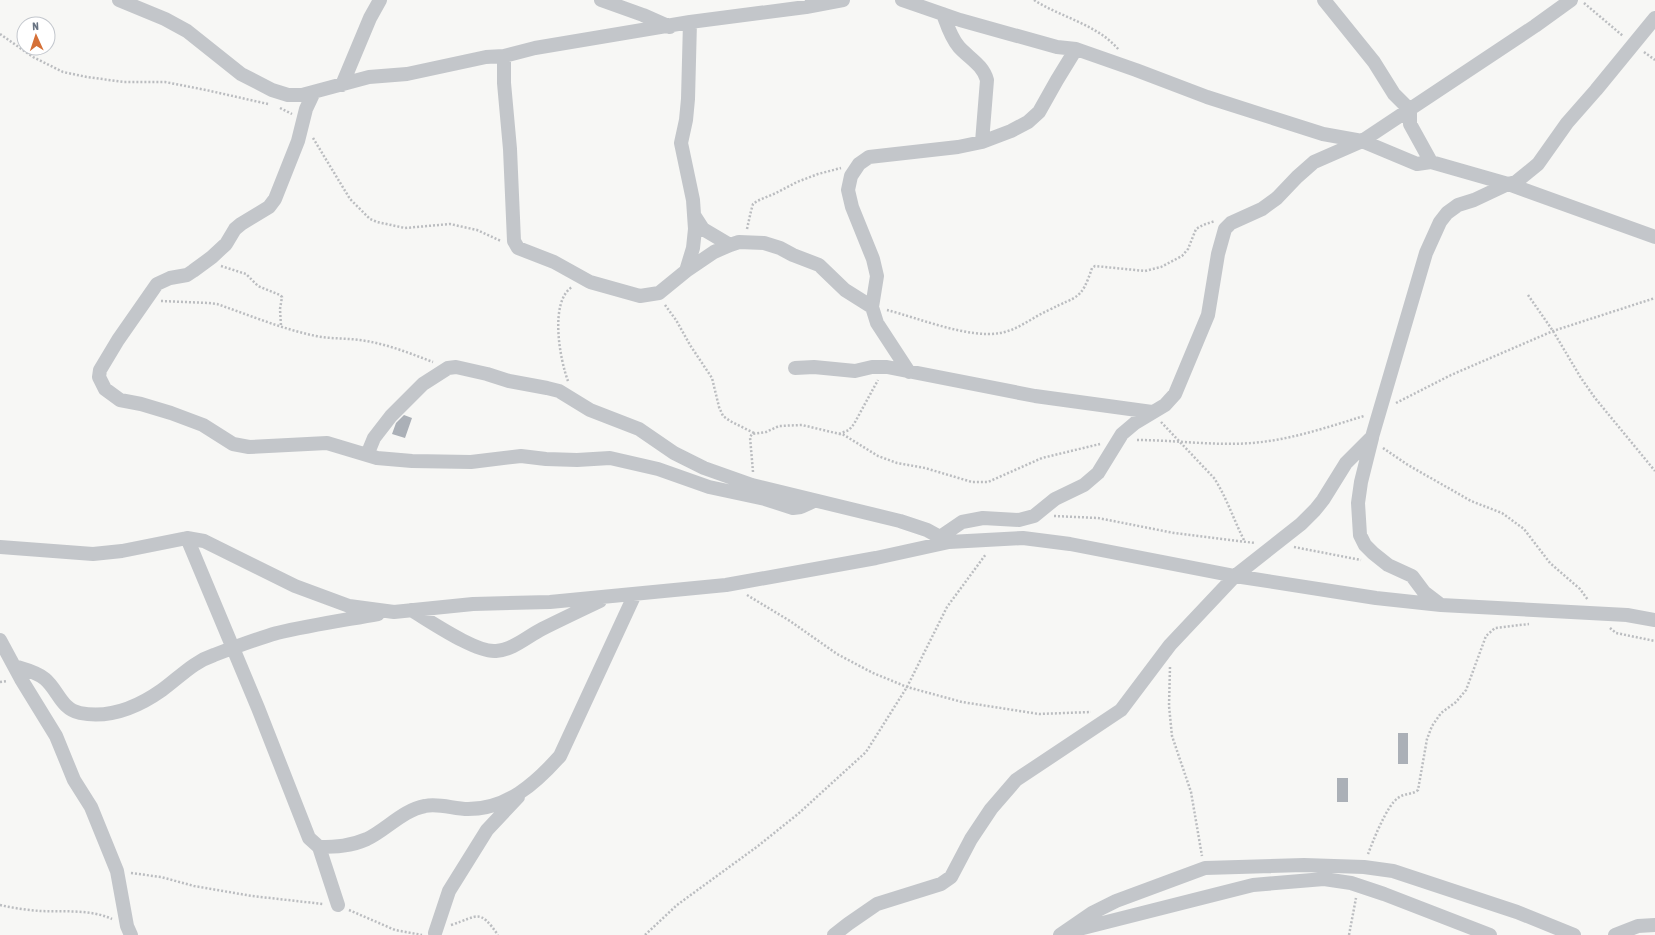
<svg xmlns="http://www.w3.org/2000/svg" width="1655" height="935" font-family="'Asap Condensed',sans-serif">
	<rect width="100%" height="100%" fill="#f7f7f5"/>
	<path fill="#abb0b7" d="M404,415L412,418L405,438L392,434L396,423Z
		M1398,733H1408V764H1398Z
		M1337,778H1348V802H1337Z"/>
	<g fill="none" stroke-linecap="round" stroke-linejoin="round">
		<path stroke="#bbbdc0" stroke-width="2.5" stroke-dasharray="2 2" stroke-linecap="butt" d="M1034,0C1062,18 1097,24 1119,50
			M1584,3L1623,36
			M0,34L33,57L63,72L87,77L124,82H165L206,90L268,104
			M1644,52L1655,60
			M280,108L292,114
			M313,138L350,199L370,219L377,222L405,228L450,224L477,230L501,241
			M747,229L751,211L753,204L757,201L776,193L797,182L818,174L841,168
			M221,266L246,274L258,286L280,295L282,297L280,309L281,326
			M1528,295L1553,331L1581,378L1595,398L1655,471
			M161,301L208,303L217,304C249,315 282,329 316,336C331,339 345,338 359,340C385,343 409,353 433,362
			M665,305L676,320L690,345L712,378L719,407L723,416L730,421L754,433
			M887,310C918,318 970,339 1000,333C1018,330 1033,317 1049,310C1078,295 1081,301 1092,268L1095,266L1145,271L1161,267L1182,256L1188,249L1196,229L1203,225L1215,221
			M568,381C560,360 549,302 572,287
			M1396,403L1451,375L1553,331L1655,298
			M1161,422L1214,478C1227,498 1234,521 1245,542
			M839,434L849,430L854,424L878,380
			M1137,440C1175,440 1214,446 1252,443C1290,440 1328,427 1364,416
			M1383,448L1408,465L1471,501L1502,513L1524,529L1550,563L1580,589L1588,600
			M753,472L750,437L752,434L766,432L779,426L802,425L844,435L878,456L897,463L925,468L972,482H988L1042,458L1100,444
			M1054,516L1098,518L1174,533L1255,543
			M1294,547L1361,560
			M747,595L790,621L837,654L873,673L907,687L962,702L1039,714L1091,712
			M1610,628L1616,633L1655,641
			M1170,667L1169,706L1172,736L1191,792L1202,856
			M0,682L7,681
			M1368,854C1373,841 1387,805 1398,798C1404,793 1412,795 1418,790L1427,739L1432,726L1441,713L1456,702L1466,690L1486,636L1495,628L1529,624
			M131,873L161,877L194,886L252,896L323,904
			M0,905C13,908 27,910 40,911C64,912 90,909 112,919
			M349,910L395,930L422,935
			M451,925C479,916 479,908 498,935
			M645,935L677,905L758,846L798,814L866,752L907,687L947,607L986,554
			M1349,935L1356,898"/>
		<path stroke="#c3c6ca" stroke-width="14" d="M119,0L165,19L187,31L241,74L272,90L288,95H302L369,77L407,74L486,57L504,56L535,48L690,22L806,7L843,0
			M601,0L643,15L670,27
			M902,0L960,20L1057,47L1076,49L1136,70L1207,97L1323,134L1362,141L1417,164L1431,162
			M1324,0L1374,62L1394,94L1410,110V124L1431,162L1508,184L1655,237
			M943,14C947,25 951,38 959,47C969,58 983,65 987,80L982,142
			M504,56V83L510,149L514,241L518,248L554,262L590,282L640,296L659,293L686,271L693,248L695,229L693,200L681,143L686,120L688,99L690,22
			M342,85L370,18L380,0
			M314,92L306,109L298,141L275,199L269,207L241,224L235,229L226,244L212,257L193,271L187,275L170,278L157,284L118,340L100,370L99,377L105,389L120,400L141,404L171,413L203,425L233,444L249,447L327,443L377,458L412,461L471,462L521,456L546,459L577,460L610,458L658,469L709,487L765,499L793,508L801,507L814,501
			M694,215L703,229L730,245
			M686,271L714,252L730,245L739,242L764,243L780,248L793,255L819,265L845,290L872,307
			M795,368L814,367L855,371L872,367H887L1035,396L1152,412
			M909,372L877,323L872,307L877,276L873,259L852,207L848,190L851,176L859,164L869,157L958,147L982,142L1011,131L1028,122L1039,112L1057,80L1076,49
			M1372,438L1361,482L1358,503L1360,535L1365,545L1373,553L1388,565L1412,576L1424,592L1441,605
			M367,455L374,438L391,416L423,384L448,368L456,367L487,374L509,381L547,388L559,391L590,410L639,429L674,453L704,468L752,485L900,521L927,530L947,541
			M940,537L962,522L983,518L1019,520L1034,516L1055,499L1084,485L1098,473L1122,434L1135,423L1165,405L1175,394L1208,315L1218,254L1225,229L1231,223L1262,209L1277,198L1297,177L1314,162L1362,141L1535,26L1571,0
			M187,538L258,708L309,838L319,847L338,905
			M0,547L93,554L122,551L187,538L204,541L295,586L349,606L394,612L473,604L550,602L726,585L876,558L949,542L1023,538L1070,544L1235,576L1376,598L1441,605L1627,615L1655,620
			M411,610C430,621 476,653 496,651C513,650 528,636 542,629C562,619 581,610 600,601
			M0,640L21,679L56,736L74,780L91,807L117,871L127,926L131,935
			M14,666C24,669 37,672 45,679C58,690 61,709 80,713C110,719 138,707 162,690C180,677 193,662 214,655C235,647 256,639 277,633C311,625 345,620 378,614
			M319,847C336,847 351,846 367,839C386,830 403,810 425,806C439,803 454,809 468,809C507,809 535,784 560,756L635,594
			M1075,930L1253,885L1324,879L1351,883L1384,894L1490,935
			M435,933L449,891L487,830L518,797
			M834,935L848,924L877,904L941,884L951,877L971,839L991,809L1016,780L1121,710L1170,645L1235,576L1301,524L1315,510L1323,500L1346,463L1372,437L1426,253L1440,222L1447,213L1458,205L1474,200L1508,184L1516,182L1538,164L1567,123L1596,90L1655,18
			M1060,935L1092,913L1116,901L1205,868L1304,865L1364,867L1393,871L1517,912L1574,935
			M1615,935L1638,926L1655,925"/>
	</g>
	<g transform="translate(36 36) rotate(357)"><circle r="19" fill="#ffffff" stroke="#c3c7cd"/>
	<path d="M0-3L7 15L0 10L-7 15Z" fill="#d57037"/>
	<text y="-6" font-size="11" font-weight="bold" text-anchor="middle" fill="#697483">N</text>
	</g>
</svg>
